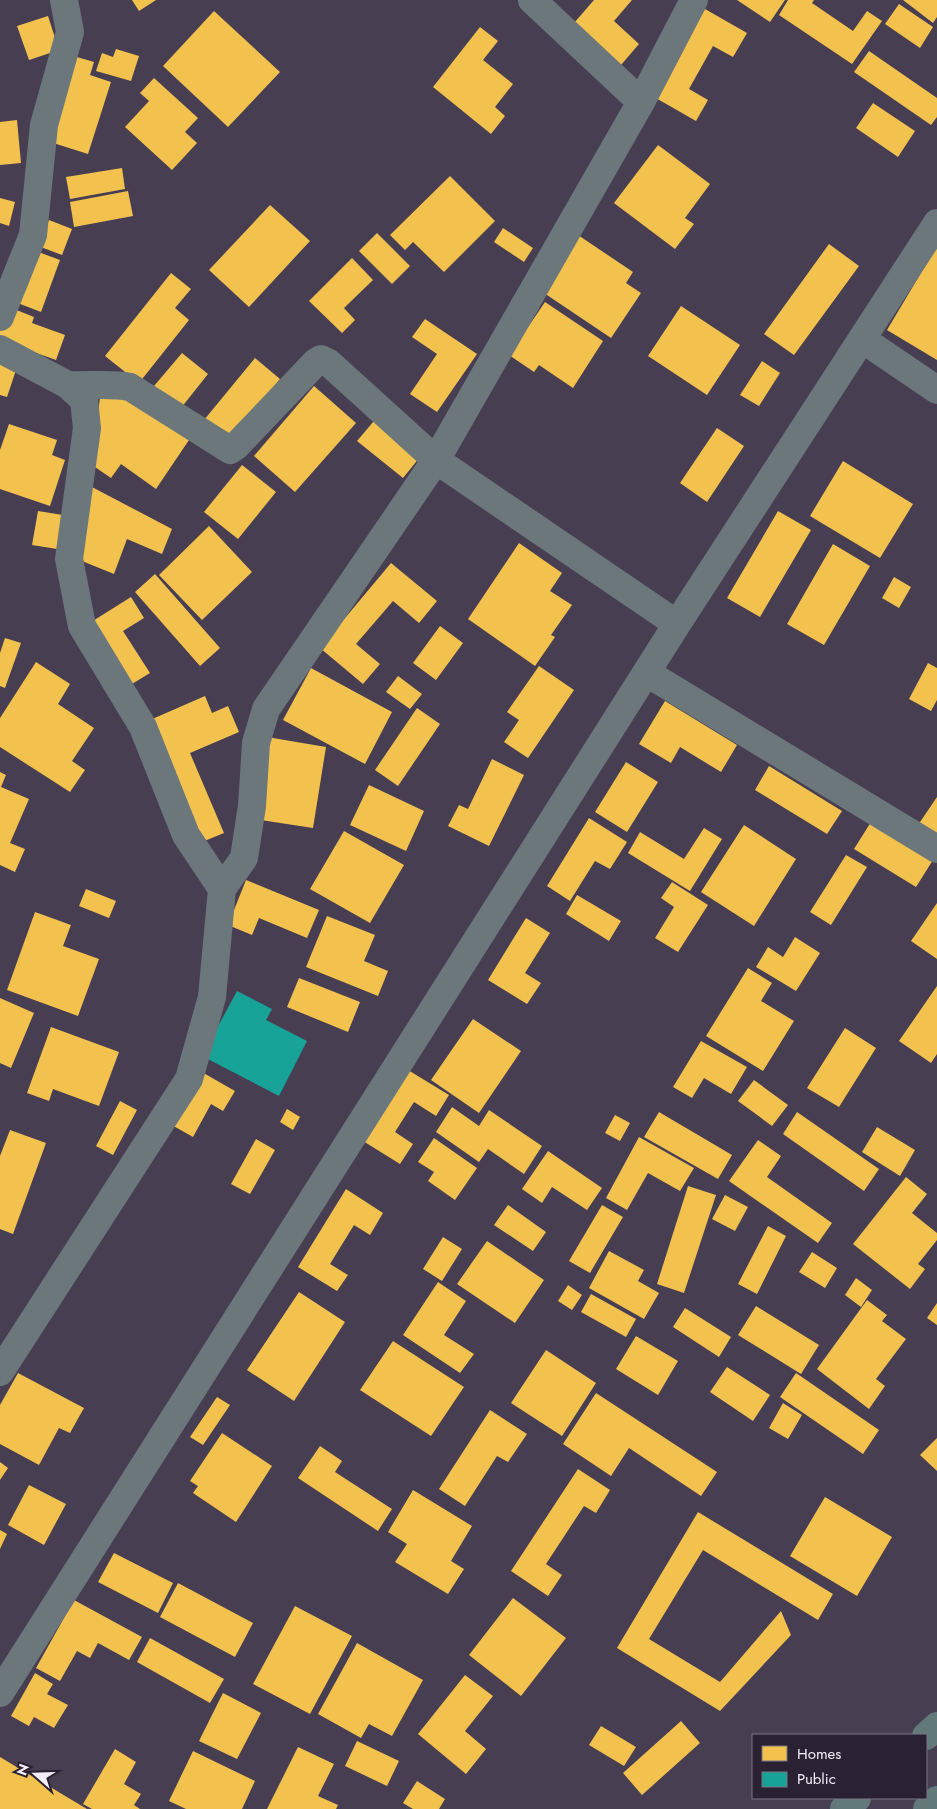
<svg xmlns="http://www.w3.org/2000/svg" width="937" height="1809" font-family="Jost,sans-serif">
	<rect width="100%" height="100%" fill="#483e52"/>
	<path fill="#f2c14e" d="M132,0H156L139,11Z
		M594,0H632L614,21L639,44L621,65L574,23Z
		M737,0H785L770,22Z
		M788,0H814L812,3L853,31L867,11L882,21L852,64L779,15Z
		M903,0H937V17L933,23Z
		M899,4L933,27L920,48L885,24Z
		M705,9L747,33L733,57L713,46L689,89L708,100L696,121L654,97Z
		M214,11L280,72L228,127L163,66Z
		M48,16L59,50L29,60L17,26Z
		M480,27L498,41L483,60L513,84L495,107L505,116L491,134L433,87Z
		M116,49L139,56L131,81L96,71L102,53L113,57Z
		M869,51L937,98V117L931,125L854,72Z
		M77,57L94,62L90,75L111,82L88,154L50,142Z
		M154,78L198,118L185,132L197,143L172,170L125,127L149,101L140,93Z
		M873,103L915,131L898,157L856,128Z
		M17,120L21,163L0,165V122Z
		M658,145L710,184L685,218L694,224L675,249L614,203Z
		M122,168L125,189L70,199L66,177Z
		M450,176L495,221L444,272L413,242L405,250L390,235Z
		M128,191L133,216L74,227L70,202Z
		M0,198L15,202L9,226L0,223Z
		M270,205L310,241L249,307L209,270Z
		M49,220L72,229L62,255L38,246Z
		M503,228L533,248L524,262L494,242Z
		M377,233L410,266L392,284L359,251Z
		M578,235L633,272L626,283L641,293L611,338L541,291Z
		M829,244L859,266L794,355L764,334Z
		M937,246V360L887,330Z
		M33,250L60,260L41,312L15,302Z
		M352,258L373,280L344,308L355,320L342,333L309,301Z
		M171,273L191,289L175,308L189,320L139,383L105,356Z
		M545,302L603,341L573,388L539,365L534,372L509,355Z
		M681,306L740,345L707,395L648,356Z
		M9,307L34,317L32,323L65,335L56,360L0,340V331Z
		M425,319L477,354L437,412L410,394L437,354L412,337Z
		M182,353L208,374L181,408L154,386Z
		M255,358L280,379L229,441L204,420Z
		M0,361L17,367L7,397L0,395Z
		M762,361L780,373L759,406L740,395Z
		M314,386L356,423L295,492L254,456Z
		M120,389L191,437L156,489L121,464L111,478L92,465L100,397Z
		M379,415L424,452L403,478L357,441Z
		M9,424L57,440L52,455L65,460L50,506L0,489V450Z
		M717,428L744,446L707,502L680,483Z
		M843,461L913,504L880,558L810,516Z
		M242,465L276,492L238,539L204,512Z
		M90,486L172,529L162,554L127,539L114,574L82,561Z
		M38,511L63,515L57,549L32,545Z
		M778,511L811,530L760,617L727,598Z
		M209,526L252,572L202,620L159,575Z
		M519,543L562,573L550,591L572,605L551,635L555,637L535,666L468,619Z
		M833,544L870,566L824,645L787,624Z
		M391,563L437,601L419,623L393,601L356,644L380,664L363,684L320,648Z
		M155,574L220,648L200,666L135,592Z
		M894,577L911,587L899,608L882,598Z
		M131,597L144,618L123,631L150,673L127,687L88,624Z
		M440,626L463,643L436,680L413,663Z
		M5,638L21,643L5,688L0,686V653Z
		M36,662L70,684L58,704L94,728L72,761L85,770L70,792L0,747V718Z
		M928,663L937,668V700L931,711L909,699Z
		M539,666L574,690L528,758L504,742L519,720L507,712Z
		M311,668L392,712L365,764L283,720Z
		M398,676L422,694L410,709L386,692Z
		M205,696L212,713L228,706L239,732L190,753L224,833L202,842L150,720Z
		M665,701L737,745L721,772L680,747L671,763L639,744Z
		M417,708L440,724L398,786L375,770Z
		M267,737L326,747L313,828L254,819Z
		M492,759L524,775L489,846L448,826L459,805L468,809Z
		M626,762L658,782L627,832L595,812Z
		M769,766L842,811L827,834L755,790Z
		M0,772L6,775L1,787L29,799L10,843L25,849L15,872L0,865Z
		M369,785L424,811L406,851L350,825Z
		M937,797V838L918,825Z
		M589,818L627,842L610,869L595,861L570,901L547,886Z
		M871,822L933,860L916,887L854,849Z
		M744,825L796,859L754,926L701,892Z
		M704,828L722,839L690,891L628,853L640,832L684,859Z
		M344,831L404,865L370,923L310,889Z
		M846,855L867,867L831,925L810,912Z
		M246,880L319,910L307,938L259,918L252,935L228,925Z
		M672,882L708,905L678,952L655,938L674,907L661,898Z
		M86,889L116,901L109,918L79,906Z
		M577,895L621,921L609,941L566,914Z
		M937,903V959L911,941Z
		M35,912L71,925L63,946L99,959L78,1016L7,990Z
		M327,916L375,935L364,961L388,971L378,996L306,967Z
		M526,918L550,933L525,973L541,983L527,1004L488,980Z
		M795,937L820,953L796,991L756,967L768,947L783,957Z
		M748,968L772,983L761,1001L794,1021L763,1071L706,1036Z
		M299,978L360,1002L348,1032L287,1007Z
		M937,986V1054L931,1063L899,1041Z
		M0,998L34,1013L11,1068L0,1063Z
		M473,1019L521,1051L479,1113L431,1080Z
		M51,1027L119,1052L99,1106L53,1089L49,1101L27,1093Z
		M845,1028L876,1048L839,1107L807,1088Z
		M701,1041L747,1067L731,1094L704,1078L692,1098L673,1087Z
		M408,1070L449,1095L436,1116L414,1102L395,1132L413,1144L400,1164L363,1141Z
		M200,1071L235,1091L223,1111L211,1104L193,1137L170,1124Z
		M754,1080L788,1105L772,1126L738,1101Z
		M120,1101L137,1110L113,1155L96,1146Z
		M452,1107L479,1126L489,1110L542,1146L524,1174L488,1149L479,1162L436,1132Z
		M287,1109L300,1117L293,1130L280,1122Z
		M659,1112L732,1155L718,1179L644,1137Z
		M797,1112L879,1169L864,1191L783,1134Z
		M615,1115L630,1123L620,1141L605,1133Z
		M877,1127L915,1150L900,1176L862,1152Z
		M10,1130L46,1143L13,1234L0,1229V1156Z
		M639,1137L694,1168L680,1191L648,1173L627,1210L606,1198Z
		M434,1138L477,1168L455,1200L428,1181L434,1172L418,1162Z
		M256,1139L275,1150L250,1194L231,1184Z
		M758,1140L781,1156L767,1177L832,1223L818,1243L729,1181Z
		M548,1151L602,1188L587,1210L552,1187L542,1203L522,1189Z
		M906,1177L927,1194L912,1213L937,1233V1240L918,1264L925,1269L910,1289L853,1244Z
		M688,1186L716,1195L684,1293L657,1284Z
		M346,1189L383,1213L370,1235L354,1225L330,1264L348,1275L337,1291L298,1267Z
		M725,1195L748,1207L735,1231L712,1219Z
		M508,1205L546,1232L533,1251L494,1225Z
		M602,1205L623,1217L590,1273L569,1261Z
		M768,1226L786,1236L757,1294L738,1284Z
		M443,1237L462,1249L442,1281L423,1269Z
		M487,1241L544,1280L515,1323L457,1284Z
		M609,1251L644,1270L638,1281L659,1293L644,1319L589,1288Z
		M812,1252L837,1268L825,1288L799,1272Z
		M856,1278L872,1290L861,1307L845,1295Z
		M438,1282L466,1301L444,1335L474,1354L460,1373L403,1335Z
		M568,1285L582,1295L572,1310L558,1301Z
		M299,1292L345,1322L294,1401L247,1370Z
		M591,1294L636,1319L626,1337L581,1312Z
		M867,1300L887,1315L882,1321L906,1339L876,1379L885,1386L869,1409L817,1369Z
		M937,1303V1325L927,1318Z
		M756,1306L819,1345L801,1374L738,1335Z
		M685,1308L731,1337L719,1357L673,1327Z
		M636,1336L678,1361L658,1395L616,1369Z
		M393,1341L464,1387L431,1436L360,1390Z
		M546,1350L596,1383L562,1436L511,1403Z
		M727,1367L770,1395L753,1421L710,1392Z
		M18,1373L84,1408L70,1433L59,1428L39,1465L0,1444V1405Z
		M796,1373L879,1430L863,1454L780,1397Z
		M596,1393L717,1472L701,1496L629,1448L611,1476L563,1444Z
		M217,1397L230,1405L203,1445L190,1437Z
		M783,1403L802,1415L788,1439L769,1428Z
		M490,1410L527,1434L508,1462L497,1456L465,1506L439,1489Z
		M222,1433L272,1466L236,1522L193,1493L198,1486L190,1481Z
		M937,1438V1471L920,1455Z
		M320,1446L342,1461L335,1472L392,1509L378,1531L298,1478Z
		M0,1462L8,1468L0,1480Z
		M578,1469L610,1490L596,1513L584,1506L546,1564L562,1575L548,1596L511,1571Z
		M29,1485L66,1504L44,1545L8,1525Z
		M413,1490L472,1526L451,1561L464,1569L448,1594L395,1562L407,1544L388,1532Z
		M825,1497L892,1537L857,1596L790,1556Z
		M698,1512L833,1594L818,1620L703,1550L649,1639L720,1682L781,1611L791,1635L720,1711L617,1648Z
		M0,1530L7,1534L0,1549Z
		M114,1553L173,1583L158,1613L98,1582Z
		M178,1583L253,1623L235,1657L160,1617Z
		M513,1598L566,1638L521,1696L469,1655Z
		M74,1600L142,1637L129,1660L98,1643L90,1658L77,1651L60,1681L36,1668Z
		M295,1606L352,1636L310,1714L253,1684Z
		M150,1638L224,1679L210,1703L137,1662Z
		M357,1643L423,1680L392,1736L369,1724L361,1738L318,1714Z
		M35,1673L53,1684L47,1694L68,1705L54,1728L34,1717L29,1726L11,1716Z
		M465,1675L493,1696L465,1731L486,1749L466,1774L418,1734Z
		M223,1693L261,1713L237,1759L199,1741Z
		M681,1721L700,1743L642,1795L623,1773Z
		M601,1726L636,1747L624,1766L589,1745Z
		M357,1741L399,1761L387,1786L345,1766Z
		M298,1747L334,1764L318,1796L338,1805L336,1809H267Z
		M115,1749L136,1762L124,1784L141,1794L134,1805L140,1809H92L83,1804Z
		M193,1751L255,1781L242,1809H186L169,1801Z
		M0,1757L87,1809H0Z
		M417,1781L445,1799L439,1809H413L403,1803Z"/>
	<path fill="#17a398" d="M237,991L272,1009L266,1020L307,1041L279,1096L202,1056Z"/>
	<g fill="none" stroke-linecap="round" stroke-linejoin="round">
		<path stroke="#6b777a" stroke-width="28" d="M641,102L694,0
			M0,317L33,235L44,125L70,32L64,0
			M862,339L937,390
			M0,349L68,385L84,400L87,428L69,559L82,626L143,727L186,835L222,889
			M68,385C88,386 113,383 130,387L230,450L236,446L316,362L321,359L329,363L436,460L677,624
			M647,673L937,849
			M0,1372L189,1079L212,997L222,889L244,858L252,806L256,743L266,709L436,460L641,102L532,0
			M0,1693L677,624L937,223"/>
		<path stroke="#627979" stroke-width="28" d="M926,1736L937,1726
			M844,1809L857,1798
			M927,1809L937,1800"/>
	</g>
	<rect x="752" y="1734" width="175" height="65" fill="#2a2232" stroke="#7b7483"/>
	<rect x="762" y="1746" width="25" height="15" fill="#f2c14e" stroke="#7b7483"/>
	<text x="797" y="1759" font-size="15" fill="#f5effc">Homes</text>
	<rect x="762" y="1772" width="25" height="15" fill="#17a398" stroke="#7b7483"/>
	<text x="797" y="1784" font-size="15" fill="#f5effc">Public</text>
	<g transform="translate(35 1774) rotate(290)" stroke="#2a2232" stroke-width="4" paint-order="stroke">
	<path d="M0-4L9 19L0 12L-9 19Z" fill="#f5effc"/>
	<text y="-8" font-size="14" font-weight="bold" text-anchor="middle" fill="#f5effc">N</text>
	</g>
</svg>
